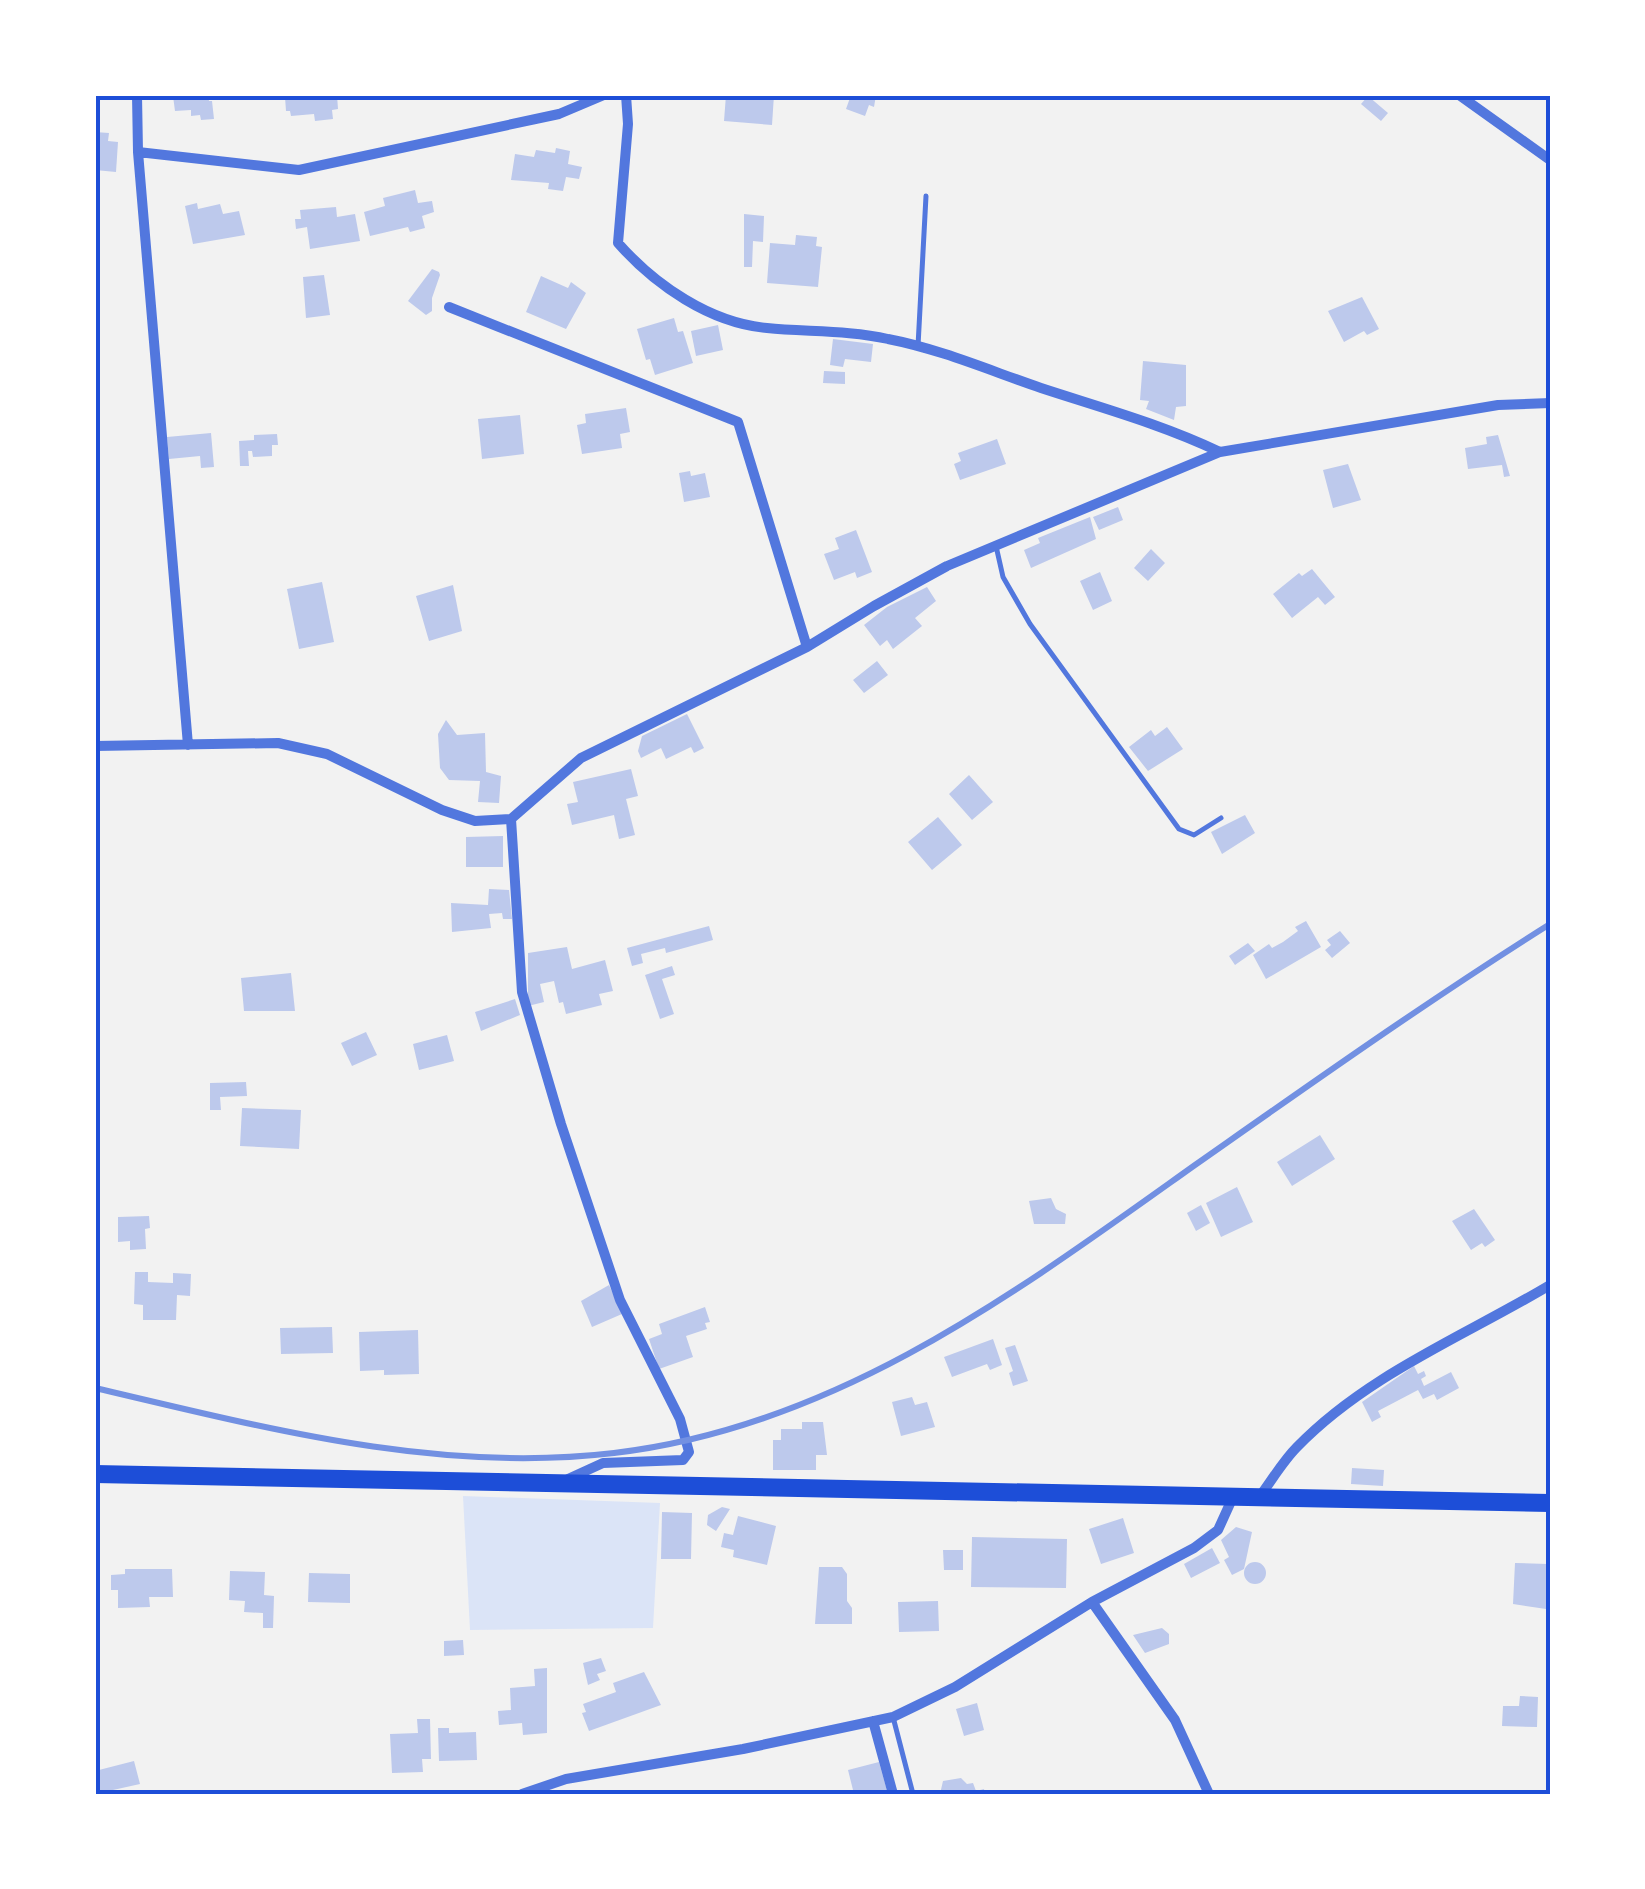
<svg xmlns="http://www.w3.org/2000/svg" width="1645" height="1889" font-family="'Varela Round',sans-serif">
	<rect width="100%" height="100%" fill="#f2f2f2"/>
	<path fill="#dbe4f7" d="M463,1496L660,1503L653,1628L470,1630Z"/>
	<path fill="#bdc9ec" d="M208,95L209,101H212L214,119L201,120L200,115L191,116V110L175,111L173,96Z
		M288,95H337L338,109L332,110L333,119L315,121L314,114L291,116L290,111H286L285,97Z
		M726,95H774L772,125L724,121Z
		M851,95H876L874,107L869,105L865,116L846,109Z
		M1368,96L1388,113L1381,121L1361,104Z
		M95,132L109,133L108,141L118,142L116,172L95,170Z
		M556,148L570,151L568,164L582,167L579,179L566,177L563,191L548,189L549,183L511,180L515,154L534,157L536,150L555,153Z
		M415,190L418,203L432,201L434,212L422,216L425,228L410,232L408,227L370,236L364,212L385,206L383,198Z
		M197,203L198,209L220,204L223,214L239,211L245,235L193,244L185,206Z
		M336,207L337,217L355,214L360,241L310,249L307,227L296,229L295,219H301L300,210Z
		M744,214L764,216L763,242L753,241L752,267H744Z
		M796,235L817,237L816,246L822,247L818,287L767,283L770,243L795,245Z
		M432,269L439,272L440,275L432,298V311L426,315L408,301Z
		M324,275L330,315L306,318L303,277Z
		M541,276L568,288L571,282L586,293L566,329L526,312Z
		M1362,297L1379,329L1367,335L1364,331L1344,342L1328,311Z
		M674,318L678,332L683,331L693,363L655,375L650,359L646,360L637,329Z
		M718,325L723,350L696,356L691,331Z
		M833,339L873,344L871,362L845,359L843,367L830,365Z
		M1143,361L1186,365V406L1176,407L1174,420L1146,409L1149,401L1140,400Z
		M824,371L845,372V384L823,383Z
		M626,408L630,432L620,434L622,448L582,454L577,425L586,423L585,414Z
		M520,415L524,454L482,459L478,419Z
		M211,433L214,467L201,468L200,456L169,459L167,437Z
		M277,434L278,445H272V456L253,457L252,451H248L249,466H240L239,441L254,440V435Z
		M1498,435L1510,476L1504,477L1502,465L1468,469L1465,448L1487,444L1486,437Z
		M997,439L1006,464L960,480L954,464L961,461L958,453Z
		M1348,464L1361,500L1333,508L1323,470Z
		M690,471L691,476L705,473L710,497L684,502L679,473Z
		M1118,507L1123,520L1099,530L1093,517Z
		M1090,517L1096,539L1031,568L1024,550L1040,543L1038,538Z
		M856,530L872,572L857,578L855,572L834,580L824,554L839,549L835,538Z
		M1151,549L1165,563L1148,581L1134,568Z
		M1312,569L1335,597L1325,605L1318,597L1292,618L1273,594L1299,573L1302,576Z
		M1100,572L1112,601L1093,610L1080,581Z
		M322,582L334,642L299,649L287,589Z
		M453,585L462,631L429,641L416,596Z
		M927,587L936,601L915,618L922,626L893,649L887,640L880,646L864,625L887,607Z
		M877,661L888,675L864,693L853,680Z
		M687,714L704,748L694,753L691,747L666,759L661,748L641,758L638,751L642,736Z
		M446,720L457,735L485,733L486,772L501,776L499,803L478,802L480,781L449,780L440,768L438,734Z
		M1167,727L1183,749L1148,771L1129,747L1151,730L1155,736Z
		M631,769L638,796L626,799L635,835L619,839L614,815L572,825L567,804L578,802L573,782Z
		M969,775L993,802L972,820L949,794Z
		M1245,815L1255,833L1222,854L1211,832Z
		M938,817L962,845L932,870L908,842Z
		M503,836V867H466V837Z
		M489,889L509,890L512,919H503L502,913L489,914L491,928L452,932L451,903L488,905Z
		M1306,921L1321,947L1266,979L1253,955L1269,944L1272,948L1283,942L1298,931L1295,927Z
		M709,926L713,940L666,953L665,948L641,954L643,963L632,966L627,948Z
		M1340,931L1350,943L1332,958L1325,950L1331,945L1327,940Z
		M1248,943L1255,951L1235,965L1229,956Z
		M567,947L572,969L605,960L613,991L599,994L602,1005L566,1014L563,1002L559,1003L554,981L540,984L544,1002L528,1006V953Z
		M672,966L675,975L662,979L674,1014L660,1019L645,975Z
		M291,973L295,1011H244L241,978Z
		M515,999L520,1015L481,1031L475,1012Z
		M366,1032L377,1055L352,1066L341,1043Z
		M447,1035L454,1061L419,1070L413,1044Z
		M246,1082L247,1096L220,1097L221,1110H210V1083Z
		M242,1108L301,1110L299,1149L240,1146Z
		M1320,1135L1335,1159L1292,1186L1277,1162Z
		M1237,1187L1253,1222L1221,1237L1206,1203Z
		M1051,1198L1056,1209L1066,1214L1065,1224H1034L1029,1201Z
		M1201,1205L1210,1223L1196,1231L1187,1213Z
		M1474,1209L1495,1240L1485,1247L1482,1243L1471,1250L1452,1221Z
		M149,1216L150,1228L145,1229L146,1249L130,1250V1241L118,1242V1217Z
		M135,1272H148V1282L173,1283V1273L191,1274L190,1296L177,1295L176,1320H143V1305L134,1304Z
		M609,1285L622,1314L592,1327L581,1301Z
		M705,1307L710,1322L705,1323L707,1329L686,1336L693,1357L659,1369L649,1339L662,1334L659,1324Z
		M332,1327L333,1353L281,1354L280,1328Z
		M418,1330L419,1374L384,1375V1370L360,1371L359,1332Z
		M993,1339L1002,1365L990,1370L987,1364L952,1377L944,1357Z
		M1015,1345L1028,1381L1013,1386L1009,1373L1013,1371L1005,1348Z
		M1414,1366L1418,1374L1424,1371L1426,1376L1421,1379L1424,1386L1451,1372L1459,1388L1437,1400L1434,1394L1423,1399L1418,1390L1378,1411L1381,1417L1372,1422L1362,1402Z
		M912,1397L915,1405L927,1402L935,1427L901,1436L892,1402Z
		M802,1422H823L827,1455H816V1470H773V1440H781V1429H802Z
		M1352,1468L1384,1470L1383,1486L1351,1484Z
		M722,1507L730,1509L716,1531L707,1525L708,1515Z
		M662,1512L692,1513L691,1559H661Z
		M738,1516L776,1526L767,1565L733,1557L734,1550L721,1547L724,1533L733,1535Z
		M1123,1518L1134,1553L1101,1564L1089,1529Z
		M1236,1527L1252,1532L1244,1569L1232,1575L1224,1560L1229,1557L1221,1540Z
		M972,1537L1067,1539L1066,1588L971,1587Z
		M1212,1548L1220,1563L1191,1578L1184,1564Z
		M943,1550H963V1570H944Z
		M1244 1573a11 11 0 1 1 22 0a11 11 0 1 1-22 0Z
		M1515,1563L1548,1564L1546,1609L1513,1604Z
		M819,1567H842L847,1574V1601L852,1608V1624H815Z
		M125,1569H172L173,1597H149L150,1607L118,1608V1590H111V1575L125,1574Z
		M230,1571L265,1572L264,1595L274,1596L273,1628H263V1613L244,1612L245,1601L229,1600Z
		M309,1573L350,1574V1603L308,1602Z
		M938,1601L939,1631L899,1632L898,1602Z
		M1162,1628L1169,1634V1644L1145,1653L1133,1635Z
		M463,1640L464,1655L444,1656V1641Z
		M601,1658L606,1671L597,1674L600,1680L588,1685L583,1663Z
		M547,1668V1733L523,1735L522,1723L499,1725L498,1711L511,1710L510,1688L535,1686L534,1669Z
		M644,1672L661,1705L589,1731L582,1713L586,1712L583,1704L616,1692L613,1683Z
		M1520,1696L1538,1697L1537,1727L1502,1726L1503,1706H1519Z
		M977,1703L984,1730L964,1736L956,1709Z
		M417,1719H430L431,1759H422L423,1772L392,1773L390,1734L418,1733Z
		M438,1728H449V1733L476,1732L477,1760L439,1761Z
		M134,1761L140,1784L95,1794V1771Z
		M879,1762L888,1794H854L848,1770Z
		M961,1778L967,1784L973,1783L976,1791L984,1789L985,1794H940L943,1781Z"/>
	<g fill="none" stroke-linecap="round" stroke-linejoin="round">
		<path stroke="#5277de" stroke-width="5" d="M918,346L926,196
			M996,546L1003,577L1030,624L1179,829L1194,835L1221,818
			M893,1717L913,1794"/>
		<path stroke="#5277de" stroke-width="10" d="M137,95L138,152L188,745
			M626,95L628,124L618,243C655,285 710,323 767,328C806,332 849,330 888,339C940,349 991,371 1041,388C1102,408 1161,424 1220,452
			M1459,95L1550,160
			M138,152L299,170L559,114L604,95
			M449,307L738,422L807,647
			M95,746L278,743L327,754L442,810L475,821L511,819
			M511,819L581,758L807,647L874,606L947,566L1220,452L1498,405L1550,403
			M511,819L522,992L561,1124L620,1300L680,1419L689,1452L683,1460L603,1463L568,1479
			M1260,1496C1272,1480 1283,1461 1297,1447C1368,1374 1465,1336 1550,1285
			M1092,1602L1175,1720L1209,1794
			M873,1721L893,1794
			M522,1794L566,1779L743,1749L893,1717L955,1687L1092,1602L1194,1548L1218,1530L1233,1497"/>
		<path stroke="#1d4ed8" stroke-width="18" d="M95,1474L1550,1503"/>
		<path stroke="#7290e2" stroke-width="6" d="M95,1388C266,1428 437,1474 614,1453C837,1427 1018,1291 1195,1165C1312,1083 1429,1000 1550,924"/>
	</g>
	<rect width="1645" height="1889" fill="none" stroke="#ffffff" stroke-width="195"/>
	<rect x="98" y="98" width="1450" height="1694" fill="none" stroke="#1d4ed8" stroke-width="4"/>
</svg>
